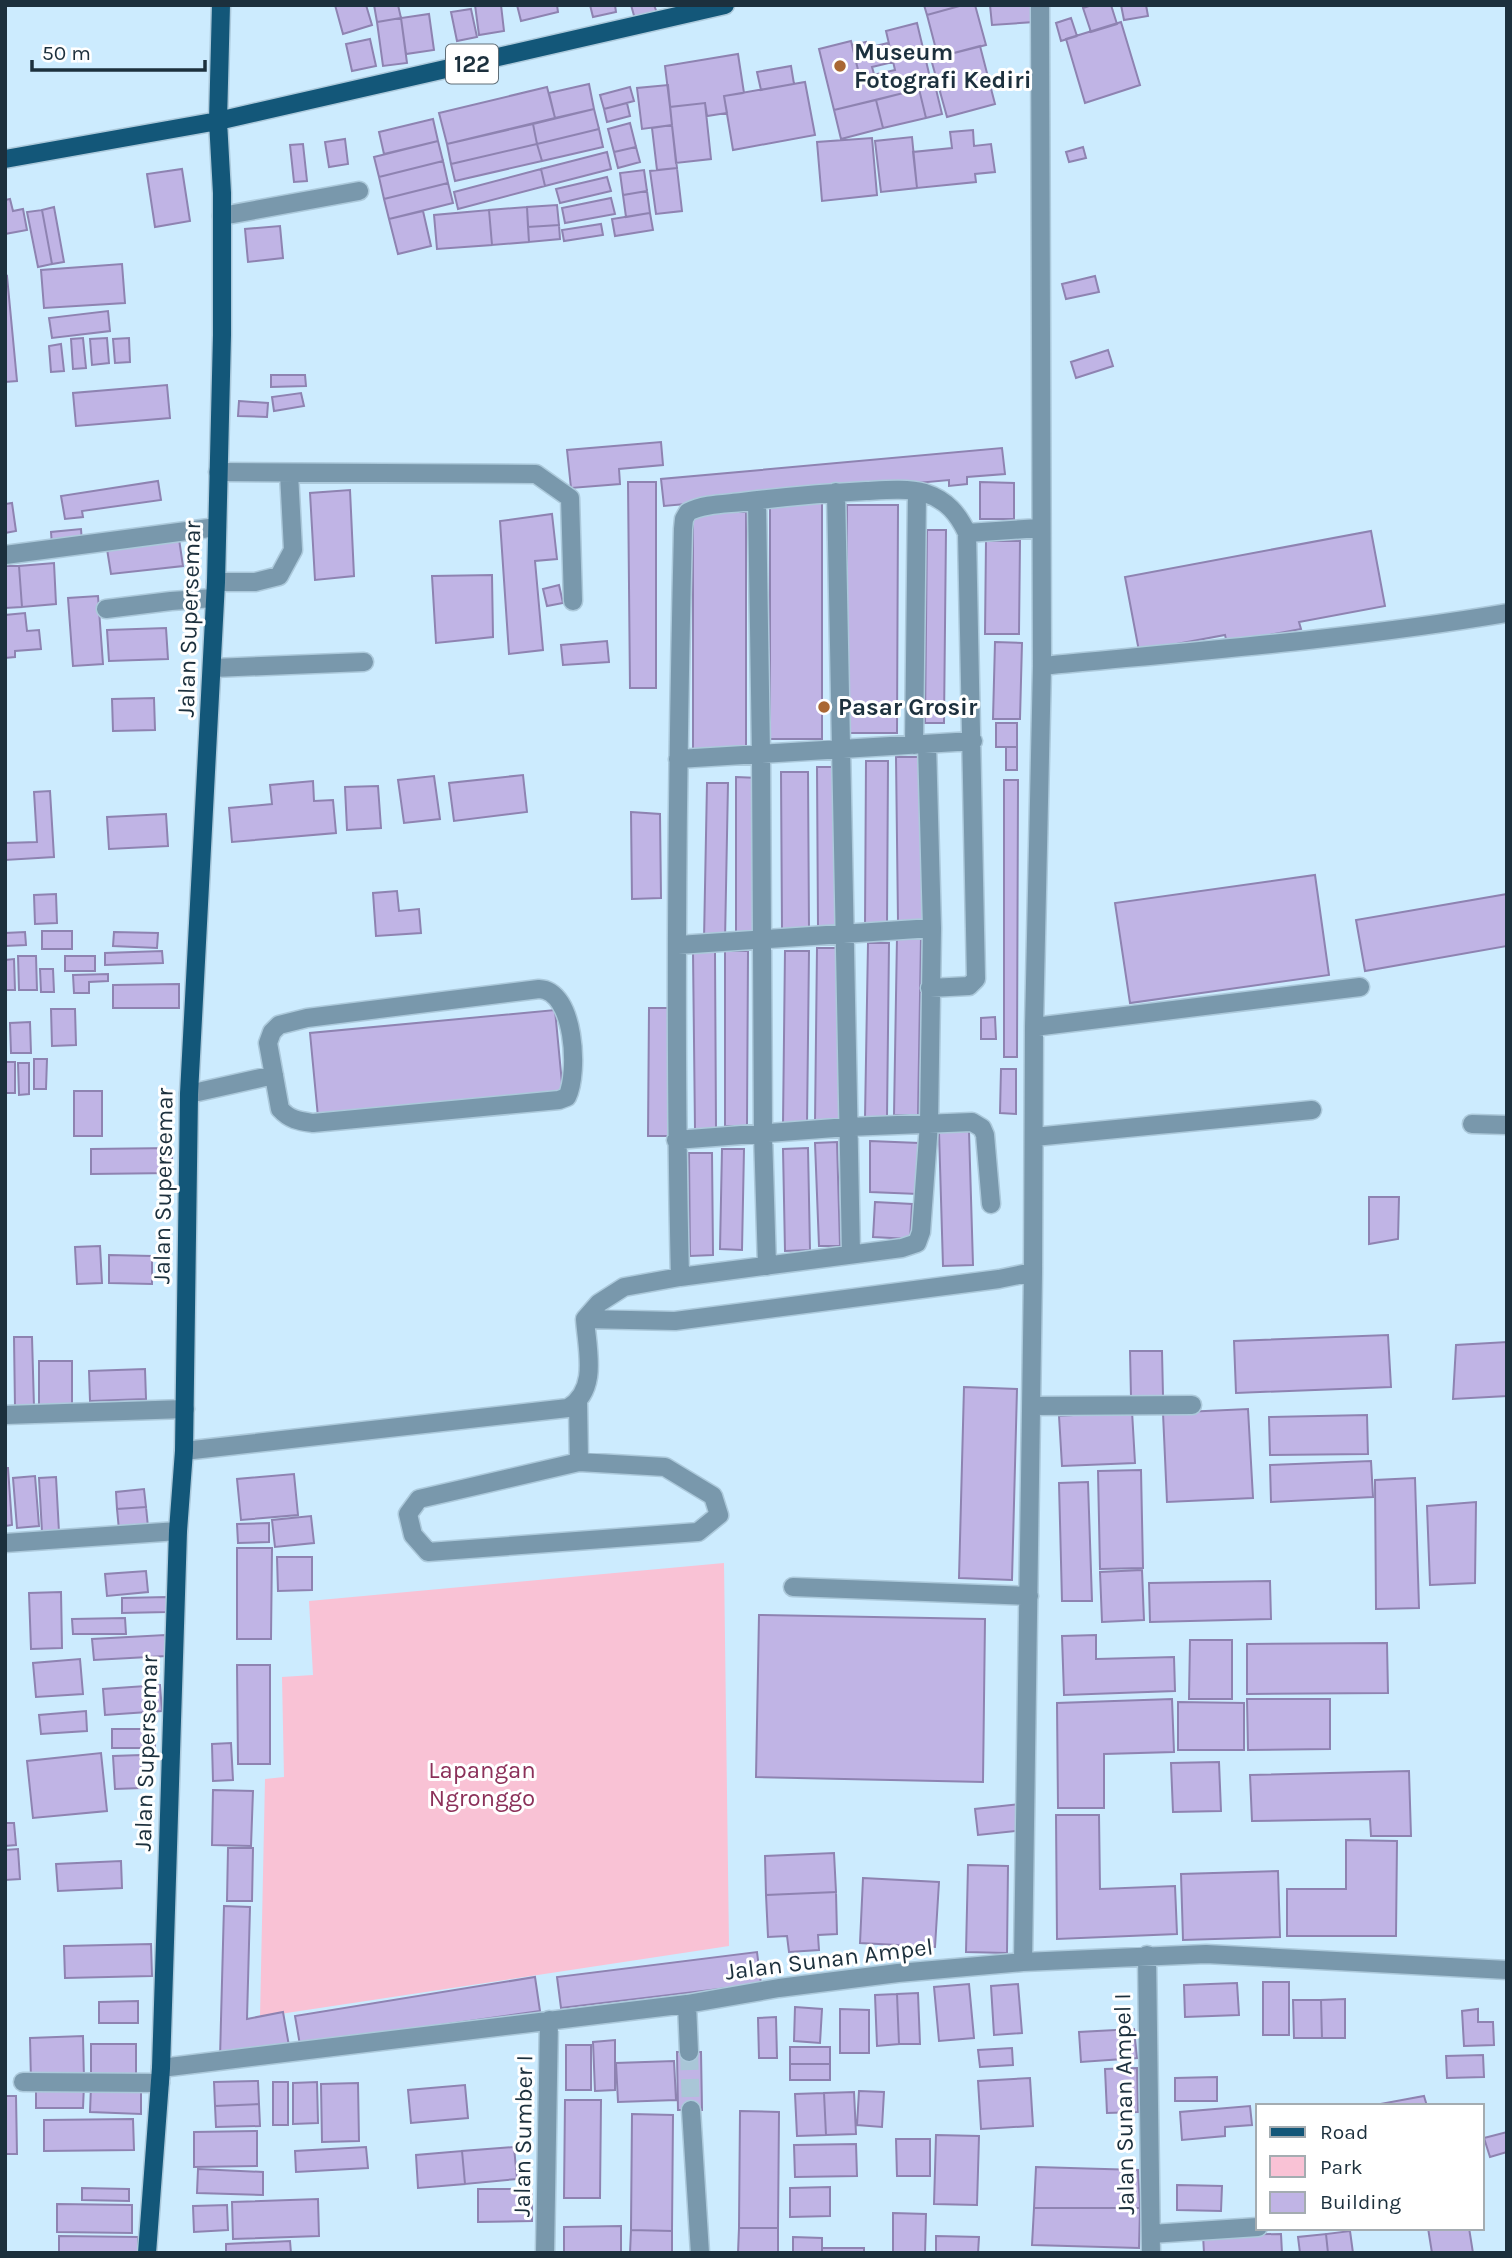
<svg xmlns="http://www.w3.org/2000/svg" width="1512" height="2258" font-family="Karla,sans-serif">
	<rect width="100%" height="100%" fill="#ccebfe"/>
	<path fill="#f9c2d5" d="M724,1563L729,1946L260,2017L265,1779L284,1777L282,1677L313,1675L309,1601Z"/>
	<path fill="#c0b4e5" stroke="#8e83b1" stroke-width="2" d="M335,5H366L372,25L343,34Z
		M374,5H398L401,18L377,22Z
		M475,5H501L504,31L479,35Z
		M517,5H557L558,12L521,21Z
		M590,5H615L616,12L593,17Z
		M631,5H654L657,13L635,19Z
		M924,5H963L927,15Z
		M963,5H975L986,45L938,57L927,15Z
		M990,5H1033L1034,22L992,25Z
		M1092,5H1111L1117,24L1091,32L1083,8Z
		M1121,5H1146L1148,16L1124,20Z
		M471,9L477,37L457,41L451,12Z
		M429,14L434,50L406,54L401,18Z
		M401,18L407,63L383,66L377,22Z
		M1071,18L1077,36L1061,41L1056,23Z
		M1121,22L1140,85L1085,103L1066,39Z
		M917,23L932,86L834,110L819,49L851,41L860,78L895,70L886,31Z
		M370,39L376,66L352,71L346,44Z
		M866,42L867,48L888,43L893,62L872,67L874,74L860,78L852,45Z
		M980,46L995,104L947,117L931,59Z
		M738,54L744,93L724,96L727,113L707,116L705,103L670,107L665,66Z
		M791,66L794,84L761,90L757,72Z
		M805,82L815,135L733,150L724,96Z
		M589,84L594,109L555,118L549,93Z
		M668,85L672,125L642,129L637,88Z
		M935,85L942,114L926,118L919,89Z
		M547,87L555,118L447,144L439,113Z
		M630,87L634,101L604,109L600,95Z
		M919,89L926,118L883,128L876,100Z
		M876,100L883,128L841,139L834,110Z
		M627,103L630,116L607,122L604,109Z
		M705,103L711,159L676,163L670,107Z
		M594,109L599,129L537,144L533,124Z
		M433,119L438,141L384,154L379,132Z
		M630,123L636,147L614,152L608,129Z
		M533,124L537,144L451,164L447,144Z
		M672,125L677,168L657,170L652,128Z
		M599,129L603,147L542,161L537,144Z
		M973,130L974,146L991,144L995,172L975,174L976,182L917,188L913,152L952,148L950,132Z
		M912,137L917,188L881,192L875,141Z
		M872,138L877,195L822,201L817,142Z
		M345,139L348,164L329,167L325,142Z
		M438,141L443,161L379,177L374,157Z
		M303,144L307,181L294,182L290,145Z
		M537,144L542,161L455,181L451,164Z
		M636,147L640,162L618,168L614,152Z
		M1083,147L1086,158L1069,162L1066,152Z
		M607,152L611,169L545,186L541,169Z
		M443,161L448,183L384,199L379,177Z
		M677,168L682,211L656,214L650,171Z
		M182,169L190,221L155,227L147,174Z
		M541,169L545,186L458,209L454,192Z
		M644,170L647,191L623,195L620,173Z
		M607,177L611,191L560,203L556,189Z
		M448,183L453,203L389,219L384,199Z
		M647,191L650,213L626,217L623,195Z
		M611,198L615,214L565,223L562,208Z
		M10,199L13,211L23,209L27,230L5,234V200Z
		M557,205L559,225L528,227L527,207Z
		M54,207L64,262L52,264L42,210Z
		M527,207L529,242L492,245L489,210Z
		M42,210L52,264L38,267L27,212Z
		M489,210L492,245L437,249L434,215Z
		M423,211L431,246L398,254L389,219Z
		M650,213L653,230L615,236L612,219Z
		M601,224L603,235L564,241L562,230Z
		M559,225L560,239L529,242L528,227Z
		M280,226L283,258L248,262L245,229Z
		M122,264L125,303L44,308L41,270Z
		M7,276L17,381L5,382V277Z
		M1095,276L1099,292L1066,299L1062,284Z
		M108,311L110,331L52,338L49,318Z
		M83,338L86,368L73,369L71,339Z
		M107,338L109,363L92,365L90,339Z
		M129,338L130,362L115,363L113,339Z
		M61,344L64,371L51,372L49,346Z
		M1108,350L1113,366L1076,378L1071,362Z
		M271,375H305L306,386L271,387Z
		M167,385L170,418L76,426L73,393Z
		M301,393L304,406L274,411L272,397Z
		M239,401L268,403L267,417L238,416Z
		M661,442L663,465L619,469L620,484L571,488L567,450Z
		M1002,448L1005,474L967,477V484L949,486V480L664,506L661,479Z
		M158,481L161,500L82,511L83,517L65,519L61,496Z
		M628,482H656V688H630Z
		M980,482L1014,483V519H980Z
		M350,490L354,576L315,580L310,493Z
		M770,502H822V739H770Z
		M12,503L16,531L5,533V504Z
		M847,505H898L897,733H846Z
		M693,512H746V750H693Z
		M552,514L557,559L535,561L543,650L509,654L500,521Z
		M81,529L82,543L52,546L51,532Z
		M927,530H946L944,723H925Z
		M1371,531L1385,606L1299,622L1301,629L1227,643L1225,635L1139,651L1125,577Z
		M179,539L183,566L111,574L107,549Z
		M986,541H1020L1019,634H985Z
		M54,563L56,604L22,607L19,566Z
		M5,566H19L22,607L5,608Z
		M492,575L493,637L436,643L432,576Z
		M559,585L563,603L547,606L543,589Z
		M98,596L103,664L73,666L68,598Z
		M25,613L27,631L39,630L41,649L15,651V657L5,658V615Z
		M166,628L168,659L109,661L107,630Z
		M607,641L609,662L563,665L561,645Z
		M995,642L1022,643L1020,719H993Z
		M154,698L155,730L113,731L112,699Z
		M996,723H1017V747H996Z
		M1006,747H1017V770H1006Z
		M896,757H922L924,922H898Z
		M866,761H888L887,927H865Z
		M817,767H840L841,927H818Z
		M781,772H808L809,930H782Z
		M523,775L527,812L454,821L449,783Z
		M434,776L440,819L404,823L398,780Z
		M736,777L758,778L757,939L736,938Z
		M1004,780H1018L1017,1057H1004Z
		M313,781L314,801L333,800L336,833L232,842L229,808L272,804L270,785Z
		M707,783H728L725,941L704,940Z
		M378,786L381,828L347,830L345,787Z
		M50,791L54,857L5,860V843L37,842L34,792Z
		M631,812L660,814L661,898L632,899Z
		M166,814L168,846L109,849L107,817Z
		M1315,875L1329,975L1130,1003L1115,903Z
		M397,891L399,911L419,909L421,933L376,936L373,893Z
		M56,894L57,923L35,924L34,895Z
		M1507,894V946L1365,971L1356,920Z
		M42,931H72V949H42Z
		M25,932L26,945L5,946V933Z
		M114,932L158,933L157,948L113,946Z
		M897,937H921L918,1115H894Z
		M868,943H889L887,1118H865Z
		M817,948H842L841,1123H815Z
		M162,951L163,963L105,965V953Z
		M725,951H748L747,1126H725Z
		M785,951H809L807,1125L783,1124Z
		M693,952H715L716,1129H695Z
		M18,956H36L37,990H19Z
		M65,956H95V971H65Z
		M14,959L15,990H5V960Z
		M40,969H53L54,992H41Z
		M108,974V981L89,982V993H74L73,975Z
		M179,984V1008H113V985Z
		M649,1008H672V1136H648Z
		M51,1009H75L76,1045L52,1046Z
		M555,1010L563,1094L318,1117L310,1033Z
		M995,1017L996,1039H981V1018Z
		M30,1022L31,1053H11L10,1023Z
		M34,1059H47L46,1089H34Z
		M5,1062H15V1093H5Z
		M18,1063H29V1094L19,1095Z
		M1001,1069H1016V1114L1000,1113Z
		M74,1091H102V1136H74Z
		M969,1131L973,1265L943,1266L939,1132Z
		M870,1141L919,1143L918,1194L870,1192Z
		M837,1142L840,1246H819L815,1143Z
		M172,1148V1173L91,1174V1149Z
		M808,1148L810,1250L785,1251L783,1149Z
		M722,1149H744L742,1250L720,1249Z
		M689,1153H712L713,1255L690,1256Z
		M1369,1197H1399L1398,1239L1369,1244Z
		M875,1202L912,1204L910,1239L873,1237Z
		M100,1246L102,1283L77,1284L75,1247Z
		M109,1255L152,1256V1284L109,1283Z
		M1388,1335L1391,1387L1236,1393L1234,1341Z
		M14,1337H32L34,1407H15Z
		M1507,1342V1396L1453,1399L1456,1345Z
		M1130,1351H1162L1163,1396L1131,1397Z
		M39,1361H72V1407L39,1408Z
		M145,1369L146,1399L90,1401L89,1371Z
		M964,1387L1017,1389L1012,1580L959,1578Z
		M1248,1409L1253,1498L1167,1502L1163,1413Z
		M1132,1411L1135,1463L1062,1466L1059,1416Z
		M1367,1415L1368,1454L1270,1455L1269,1417Z
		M1371,1461L1373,1497L1271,1502L1270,1465Z
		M5,1468H8L12,1525L5,1526Z
		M1141,1470L1143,1568L1100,1569L1098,1471Z
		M294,1474L298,1515L241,1520L237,1479Z
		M35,1476L39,1526L17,1528L13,1478Z
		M56,1477L59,1532H42L39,1478Z
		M1415,1478L1419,1608L1376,1609L1375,1480Z
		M1088,1482L1092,1601H1062L1059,1483Z
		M144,1489L146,1507L117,1509L116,1492Z
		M1476,1502L1475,1583L1430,1585L1427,1506Z
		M146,1507L148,1527L119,1530L117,1509Z
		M311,1516L314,1543L275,1547L272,1520Z
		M269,1523V1542L238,1543L237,1524Z
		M237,1548H272L271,1639H237Z
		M277,1557H312V1590L278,1591Z
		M1142,1570L1144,1620L1102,1622L1100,1572Z
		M146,1571L148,1592L107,1596L105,1574Z
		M1270,1581L1271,1619L1150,1622L1149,1583Z
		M61,1592L62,1648L31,1649L29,1593Z
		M167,1597V1612L122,1613V1598Z
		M759,1615L985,1619L983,1782L756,1777Z
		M125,1618L126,1634H73L72,1619Z
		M165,1635L166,1656L94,1660L92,1639Z
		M1096,1635V1659L1174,1657L1175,1691L1064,1695L1062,1636Z
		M1190,1640H1232V1699H1189Z
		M1387,1643L1388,1693L1247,1694V1644Z
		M80,1659L83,1694L36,1697L33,1663Z
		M237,1665H270V1764H238Z
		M160,1685L162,1711L105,1715L103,1689Z
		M1172,1699L1174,1752L1104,1754V1808H1058L1057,1703Z
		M1247,1699H1330V1749L1248,1750Z
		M1178,1702L1244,1703V1750H1178Z
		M86,1711L87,1731L41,1734L39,1715Z
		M112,1729H155V1748H112Z
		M231,1743L233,1780L213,1781L212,1744Z
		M101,1753L107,1811L33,1818L27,1761Z
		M141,1755L142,1788L115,1789L113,1756Z
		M1219,1762L1221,1811L1173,1812L1171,1763Z
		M1409,1771L1411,1836H1371L1370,1819L1252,1821L1250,1775Z
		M213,1790L253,1791L251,1846L212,1845Z
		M1021,1804L1024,1830L978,1835L975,1809Z
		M1056,1815H1099L1100,1889L1175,1886L1177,1934L1057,1939Z
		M5,1823H14L16,1845L5,1846Z
		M1346,1840L1397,1841L1396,1936H1287V1889H1346Z
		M228,1848H253L252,1901H227Z
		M18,1849L20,1879L5,1880V1850Z
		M834,1853L836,1892L766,1895L765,1856Z
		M121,1861L122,1888L58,1891L56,1864Z
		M968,1865L1008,1866L1007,1953L966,1952Z
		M1278,1871L1280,1937L1183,1940L1181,1874Z
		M863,1878L939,1882L935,1947L860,1943Z
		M836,1892L837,1934L818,1935L819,1950L789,1952L787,1936L768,1937L766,1895Z
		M224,1906L250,1907L247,2019L283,2012L289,2046L220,2058Z
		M151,1944L152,1976L65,1978L64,1946Z
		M757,1952L761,1984L561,2008L557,1977Z
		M535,1977L540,2011L300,2045L295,2016Z
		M1263,1982H1289V2035H1263Z
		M1237,1983L1239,2015L1185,2017L1184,1985Z
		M969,1984L974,2038L939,2041L934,1987Z
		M1018,1984L1022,2033L994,2035L991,1986Z
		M918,1993L920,2044H899L897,1994Z
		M897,1994L899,2044L877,2046L875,1995Z
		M1345,1999V2038H1322L1321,2000Z
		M1293,2000H1321L1322,2038H1294Z
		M138,2001V2023H99V2002Z
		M795,2007L822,2009L820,2043L794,2041Z
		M840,2009L869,2010V2053H840Z
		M1478,2009V2022H1493L1494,2045L1464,2046L1462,2011Z
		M776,2017L777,2058H759L758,2018Z
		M1134,2029L1137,2058L1081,2062L1079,2032Z
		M83,2036L84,2079L31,2081L30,2038Z
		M615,2040V2090L595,2091L593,2042Z
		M91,2044H136V2080H91Z
		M566,2045H591V2090H566Z
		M790,2047H830V2064H790Z
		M1012,2048L1013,2065L980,2067L978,2050Z
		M677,2052H701L702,2110H678Z
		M1483,2055L1484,2077L1447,2078L1446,2056Z
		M674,2061L676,2100L618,2102L616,2063Z
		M790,2064H830V2080H790Z
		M1137,2068L1138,2112L1107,2113L1105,2069Z
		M1217,2077V2101H1175V2078Z
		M1030,2078L1033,2126L981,2129L978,2081Z
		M258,2081L259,2104L215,2106L214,2082Z
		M273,2082H288V2125H273Z
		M317,2082L318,2123L293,2124V2083Z
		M358,2083L359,2141L322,2142L321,2084Z
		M36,2084L84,2085L83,2108H36Z
		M465,2085L468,2118L411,2123L408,2090Z
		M91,2086L141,2087V2114L90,2112Z
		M859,2091L884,2092L882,2127L857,2125Z
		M854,2092L856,2134L826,2135L824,2093Z
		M824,2093L826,2135L797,2136L795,2094Z
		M5,2096H16L17,2154H5Z
		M1424,2096L1427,2106H1380V2104Z
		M565,2100H601L600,2198H564Z
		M259,2104L260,2126L216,2127L215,2106Z
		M1250,2106L1252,2125L1225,2127V2136L1182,2140L1180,2112Z
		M740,2111L779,2112L778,2228H739Z
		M632,2114L673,2115L672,2231L631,2230Z
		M133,2119L134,2150L44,2151V2120Z
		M257,2131V2166L194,2167V2132Z
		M1507,2132V2152L1490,2157L1484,2138Z
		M936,2135L979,2136L977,2205L934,2204Z
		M896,2139H930V2176H897Z
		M856,2144L857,2176L795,2177L794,2145Z
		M366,2147L368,2168L296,2172L295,2151Z
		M514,2147L517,2179L465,2184L462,2151Z
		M462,2151L465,2184L418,2188L416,2155Z
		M1036,2167L1138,2170L1140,2208H1034Z
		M198,2169L263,2172V2195L197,2193Z
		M1177,2185L1222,2186L1221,2211L1177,2210Z
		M830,2187V2216L790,2217V2188Z
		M82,2188L129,2189V2201L82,2200Z
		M478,2189H532V2221L478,2222Z
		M318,2199L319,2236L233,2239L232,2202Z
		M57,2204L132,2205V2233L57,2232Z
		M227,2205L228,2230L194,2232L193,2206Z
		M1034,2208H1140L1139,2248L1032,2245Z
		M893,2213L926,2214L925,2253H893Z
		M621,2226V2253H564V2227Z
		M739,2228H778V2253H738Z
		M1428,2228H1469L1473,2253H1432Z
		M631,2230L672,2231V2253H630Z
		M1350,2231L1353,2253H1328L1326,2234Z
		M1281,2234L1282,2253H1204L1203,2235Z
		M1326,2234L1328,2253H1300L1298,2237Z
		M59,2236L138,2237V2253H59Z
		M936,2236L979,2237L978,2253H936Z
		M793,2237L822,2238V2253H793Z
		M290,2241L291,2253H226V2244Z
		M822,2248H864V2253H822Z"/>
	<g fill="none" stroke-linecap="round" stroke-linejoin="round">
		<path stroke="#a9c6d7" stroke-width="18" stroke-dasharray="18 9" stroke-linecap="butt" d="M689,2052L691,2110"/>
		<defs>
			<path id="minor" d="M222,216L359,191
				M218,472L536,474L570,498L573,601
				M836,492L851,1254
				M757,500L761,754L763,1134L767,1266
				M967,533L1040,528
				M5,555L217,527
				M216,582H255L279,576L293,550L289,473
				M106,609L171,601L214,598
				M1042,666C1197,651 1353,639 1507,613
				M213,668L364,662
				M914,745L917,492
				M678,759L973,741
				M678,945L932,928
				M539,989C575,990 579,1073 567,1097L559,1100L313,1123C299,1121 290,1120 280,1109L268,1043L272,1032L279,1025L307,1018Z
				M1034,1027L1360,987
				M189,1094L274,1075
				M1472,1124L1507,1125
				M1034,1137L1312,1110
				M676,1140L848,1127L972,1122L982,1128L985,1135L991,1204
				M680,1277C674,1028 677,778 683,529L684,519L688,512C704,504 725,504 742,502C783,497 824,493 866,491C885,490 907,488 925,493C947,500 958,514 967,533L976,979L969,986L930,988
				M585,1319L599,1303L624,1287L680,1277L902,1248L917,1243L921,1232L929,1124L932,928L927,744
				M578,1402L579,1462
				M1032,1406L1192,1405
				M5,1415L185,1409
				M184,1451L568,1408C599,1390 587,1349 585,1319L675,1321L999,1279L1033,1272
				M579,1462L665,1467L713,1496L719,1515L698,1532L428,1552L413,1535L408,1514L419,1499Z
				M5,1543L178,1531
				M793,1587L1029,1596
				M1147,1955L1151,2253
				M1023,1962L1033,1272L1034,1027L1042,666L1040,5
				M687,2004L689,2052
				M161,2068L687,2004L779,1988L898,1973L1023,1962L1206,1954L1507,1970
				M23,2082L160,2083
				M691,2110L700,2253
				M1151,2234L1258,2227
				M545,2253L549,2020"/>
			<path id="major" d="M5,159L218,121L725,5
				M147,2253L161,2068L178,1531L184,1451L189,1094L216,582L222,335V193L218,121L221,5"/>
		</defs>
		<use href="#minor" stroke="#acc9db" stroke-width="21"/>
		<use href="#major" stroke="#acc9db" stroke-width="21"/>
		<use href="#minor" stroke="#7998ac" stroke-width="18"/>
		<use href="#major" stroke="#135779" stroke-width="18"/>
	</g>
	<g fill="#a96733" stroke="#fff" stroke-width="2.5">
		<circle cx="840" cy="66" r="7"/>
		<circle cx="824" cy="707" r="7"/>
	</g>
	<g text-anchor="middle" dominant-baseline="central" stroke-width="6" stroke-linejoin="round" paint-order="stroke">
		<rect fill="#fff" stroke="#606e77" stroke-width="2" x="446" y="44.5" width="52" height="39" rx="5"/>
		<g font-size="23" font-weight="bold" fill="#1c303d">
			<text x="472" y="64">122</text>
		</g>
		<g font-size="24" font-weight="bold" fill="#1c303d" stroke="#fff" text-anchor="start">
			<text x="854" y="52">Museum<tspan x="854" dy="28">Fotografi Kediri</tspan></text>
			<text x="838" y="707">Pasar Grosir</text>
		</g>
		<g font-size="24" fill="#1c303d" stroke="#fff">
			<text transform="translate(189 619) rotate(-88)">Jalan Supersemar</text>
			<text transform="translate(163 1186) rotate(-89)">Jalan Supersemar</text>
			<text transform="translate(146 1753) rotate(-88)">Jalan Supersemar</text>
			<text transform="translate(829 1959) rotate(-7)">Jalan Sunan Ampel</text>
			<text transform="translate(1124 2104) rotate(-91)">Jalan Sunan Ampel I</text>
			<text transform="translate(523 2136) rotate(-89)">Jalan Sumber I</text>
		</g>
		<g font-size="24" fill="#8c315a" stroke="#fff">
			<text x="482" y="1770">Lapangan<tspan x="482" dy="28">Ngronggo</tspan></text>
		</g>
	</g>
	<rect width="1512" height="2258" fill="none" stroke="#1c303d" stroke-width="14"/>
	<rect x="1256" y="2104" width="228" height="126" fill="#ffffff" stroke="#a4acb1" stroke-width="2"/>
	<rect x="1270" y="2127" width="35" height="10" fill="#135779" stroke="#a4acb1" stroke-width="2"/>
	<text x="1320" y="2139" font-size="21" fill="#1c303d">Road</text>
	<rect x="1270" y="2156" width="35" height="21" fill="#f9c2d5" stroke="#a4acb1" stroke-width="2"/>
	<text x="1320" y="2174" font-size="21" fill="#1c303d">Park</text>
	<rect x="1270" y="2192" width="35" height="21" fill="#c0b4e5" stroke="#a4acb1" stroke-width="2"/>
	<text x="1320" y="2209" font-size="21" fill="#1c303d">Building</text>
	<path d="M32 60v10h173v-10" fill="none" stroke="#1c303d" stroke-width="3.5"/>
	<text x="42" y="60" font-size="21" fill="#1c303d" stroke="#ffffff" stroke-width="5" paint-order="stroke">50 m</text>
</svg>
